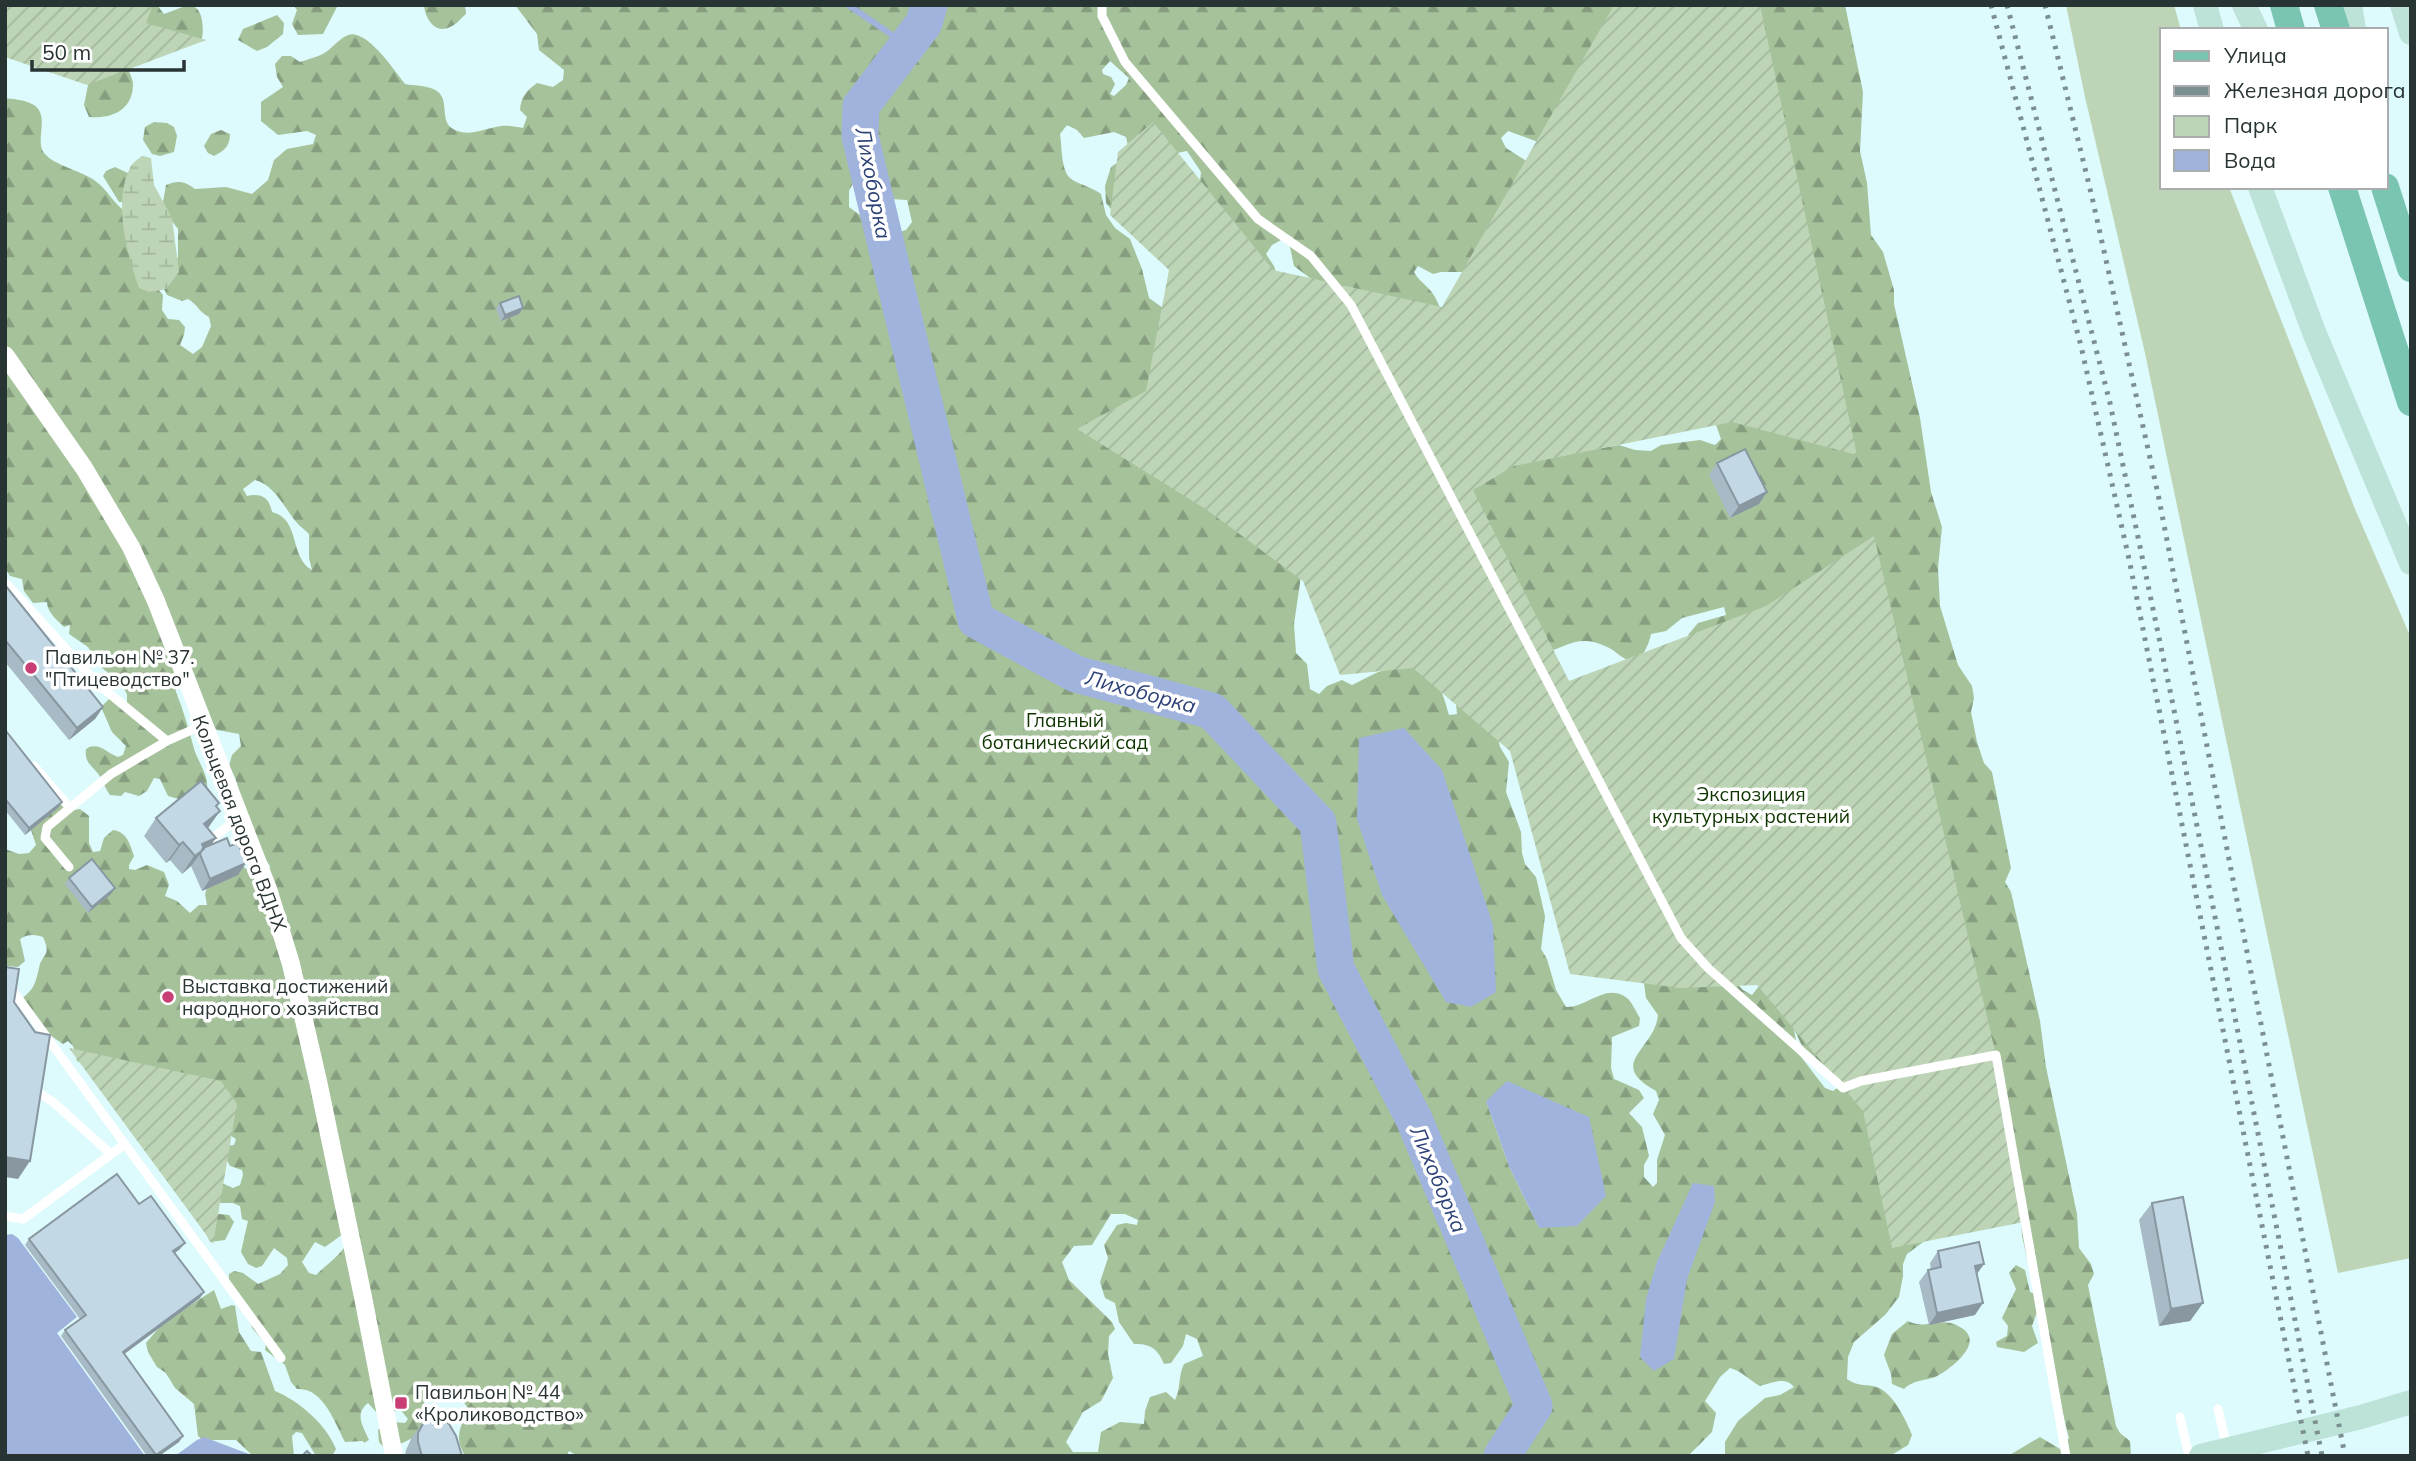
<svg xmlns="http://www.w3.org/2000/svg" width="2416" height="1461" font-family="Mulish,sans-serif">
	<defs>
		<pattern id="forest-firs" width="22" height="20" patternUnits="userSpaceOnUse" patternTransform="scale(1.75)"><rect width="22" height="20" fill="#a5c29b"/><path d="M5 1l3.5 6h-7zM16 11l3.5 6h-7z" fill="#869e7f"/></pattern>
		<pattern id="wetland-marsh" width="20" height="14" patternUnits="userSpaceOnUse" patternTransform="scale(1.75)"><rect width="20" height="14" fill="#bdd5b6"/><path d="M1 5h8M5 5V1M11 12h8M15 12V8" fill="none" stroke="#a2b79d"/></pattern>
		<pattern id="garden-furrows" width="10" height="10" patternUnits="userSpaceOnUse" patternTransform="scale(1.75)"><rect width="10" height="10" fill="#bdd5b6"/><path d="M-1 1l2-2M0 10L10 0M9 11l2-2" fill="none" stroke="#a2b79d"/></pattern>
	</defs>
	<rect width="100%" height="100%" fill="#ddfafc"/>
	<path fill="#bdd5b6" d="M2066,5H2174L2181,30H2162V187H2229L2355,509L2411,638V1258L2338,1273L2145,353L2085,97Z"/>
	<path fill="url(#forest-firs)" fill-rule="evenodd" d="M139,5H157L164,14C171,12 180,7 187,6C203,3 204,27 202,38L193,43L134,19Z
		M293,5H338L323,34L298,35L292,24L297,10Z
		M424,5H465L466,14C461,18 457,24 452,26C436,36 425,19 424,5Z
		M515,5H1845L1863,92L1860,151L1867,183L1871,235L1883,252L1894,290V304L1920,418L1931,492L1942,527L1938,568L1940,606L1958,665L1972,686L1974,698L1971,712L1977,742L1984,763L1992,772L2011,868L2005,882L2011,892L2040,1021L2046,1067L2077,1214L2079,1248L2091,1264L2094,1274L2088,1285L2116,1426L2120,1433L2130,1441L2131,1455L2008,1456L2040,1437L2060,1449L2069,1438L2037,1312L2032,1326L2038,1343L2024,1352L1997,1347L1996,1342L2007,1336L2008,1326L2002,1318L2016,1289L2009,1273L2016,1265L2025,1270L2030,1292L2035,1294L2022,1236L2020,1202L1930,1237L1907,1254L1903,1264V1276L1899,1297L1885,1315L1854,1342L1848,1357L1847,1379C1860,1388 1867,1383 1879,1388C1894,1395 1906,1420 1912,1435L1908,1445L1890,1456H1725V1442L1738,1421L1765,1398L1780,1395L1794,1387C1785,1376 1772,1383 1760,1386C1749,1380 1742,1371 1730,1368L1720,1377L1705,1401L1716,1413L1712,1432L1688,1456H578L569,1451L567,1456H465C453,1435 462,1428 467,1407L454,1387L444,1388L437,1399L424,1402L426,1415L435,1424C419,1435 404,1444 385,1449L379,1442L378,1430L393,1422L405,1423L408,1419L399,1408L390,1414L377,1413L368,1403C354,1414 363,1426 369,1440L364,1443L363,1441L345,1442C335,1423 323,1387 297,1389L291,1382L285,1365L265,1350L266,1344L252,1328L250,1318L228,1291L229,1274L234,1271L243,1273L258,1284L280,1274L288,1265L287,1258L274,1248L262,1266L256,1268L248,1264L241,1252L248,1221L242,1219L240,1206L233,1203H218L219,1182L233,1188L240,1185L243,1175L242,1170L230,1166L223,1153L224,1146L234,1145L236,1139L222,1130L77,1061L73,1046L68,1041L63,1044L44,1031L20,1000C34,989 35,985 39,968C42,953 52,957 43,937C35,934 27,934 20,939L25,961L18,967L5,966V849L19,854L29,853L36,845L31,830L35,820L65,800L74,810L80,809L89,816V843L93,852L100,851L104,838L113,830C127,832 130,844 134,856L129,865V869L135,870L147,865L164,872L169,885L165,896L177,901L190,913L199,905H207L205,894L209,882L243,866L260,882L267,878L270,866L251,837L230,823C234,794 246,795 229,766L232,755L241,746L239,734L217,730L210,724L179,678L175,685L176,692C183,709 188,727 193,745C197,763 213,778 205,797L186,801L168,796L160,779L154,778L147,791L139,796L125,792L121,796L110,795C105,788 103,781 99,775C92,765 84,763 86,749C99,741 106,753 118,757L123,755L126,746L112,732L101,707L109,699L127,705V694L119,681L98,665L88,647L69,634L70,625L64,627C57,620 47,612 47,602L33,603L24,591L22,579L10,576L5,568V98C13,99 25,100 32,104C52,114 33,141 45,154C54,165 81,171 94,180C108,189 114,206 129,214L156,287L163,295L162,310L168,319L179,320L185,327L184,335L180,345L193,354L202,347L211,326L209,317C199,312 197,304 188,299L182,301L167,295L163,287L178,257V229L162,208L166,185C178,180 185,181 195,189L226,187L252,194L268,180L274,160L287,149L313,144L316,135L307,131L278,135L261,121V102L283,87L277,77L275,64L282,56H291L300,62C308,59 319,57 326,52C333,47 340,38 348,35C366,28 395,71 405,84C415,86 428,85 437,91C450,100 439,121 453,129C469,138 485,128 501,126C508,125 516,127 523,128L527,117L520,110C521,97 526,91 537,83L553,87L563,80L564,70L539,50L537,34ZM1110,61L1129,78L1126,85L1114,96L1110,94L1115,84L1111,77L1103,74L1102,70ZM1067,125L1077,130L1084,138L1114,132L1126,137L1130,154L1111,167L1105,186L1106,203L1118,218L1177,153L1187,151L1201,172L1200,182L1265,292L1276,273L1274,266L1266,254L1272,245L1283,239L1290,247L1294,266L1310,278L1315,285L1443,314C1439,306 1436,296 1429,289C1423,282 1419,281 1414,272L1418,266L1433,274L1441,272H1479L1528,162L1506,148L1501,138L1508,131L1538,142L1709,405L1721,439L1715,445L1700,440L1661,445L1651,451L1635,450L1619,445L1516,463L1453,492L1542,654C1567,647 1578,634 1605,646C1616,650 1621,659 1633,662C1644,655 1648,647 1651,634L1666,631L1682,618L1724,607L1726,615L1698,623L1688,635L1698,666L1763,981L1752,995L1743,990L1715,961L1644,983L1646,998L1658,1015C1655,1050 1605,1063 1656,1091L1659,1100L1653,1114L1665,1135L1657,1160V1183L1653,1187L1644,1177V1165L1649,1156L1642,1127L1629,1113L1644,1098L1639,1090L1614,1079L1611,1068L1612,1037L1639,1026L1640,1018C1636,1012 1632,1002 1627,998C1606,982 1587,1008 1566,1007L1556,990L1547,959L1541,949L1545,916L1536,877L1525,864L1522,853L1521,832L1506,792L1509,762L1500,747L1495,724L1456,703L1457,714L1449,715C1445,702 1441,684 1431,674C1420,663 1384,668 1372,675C1365,678 1359,682 1352,685L1342,680L1327,686L1319,694L1310,689L1307,664L1296,653L1294,624L1304,556L1170,313L1149,298L1142,269L1130,239L1115,228L1106,215L1101,194C1092,187 1075,183 1070,178C1061,170 1062,146 1060,134ZM872,165L891,199L907,200L912,222L906,230L885,236L878,247L873,244C870,216 868,222 849,207V191L860,170ZM255,480C272,484 283,504 293,518C297,524 304,529 309,534V558L312,570C289,558 301,519 272,512C269,497 261,493 247,496L243,489ZM1794,1029L1804,1050L1830,1070L1850,1078L1833,1091L1825,1088L1798,1053ZM1486,1101L1539,1228L1509,1166ZM1111,1214H1125L1138,1220L1137,1225L1126,1223L1117,1225L1104,1245L1108,1258L1100,1282L1105,1298L1115,1303L1119,1322L1134,1344C1150,1343 1158,1349 1164,1364L1171,1363L1183,1346L1186,1334L1197,1339L1203,1356L1184,1364C1178,1376 1181,1388 1175,1400L1166,1392L1150,1397L1145,1411L1144,1424L1120,1422L1101,1432L1098,1452H1073L1066,1442L1083,1412L1101,1401L1113,1378L1108,1354L1109,1336L1115,1329L1112,1322L1069,1280L1062,1262L1074,1246L1092,1245ZM343,1234L346,1244C341,1255 326,1265 316,1275L309,1273L302,1262L315,1242L325,1247Z
		M277,15L284,23L283,34L267,47L257,51L238,40L243,29Z
		M127,67C129,72 133,79 133,84C133,110 112,119 89,117L84,105L89,80Z
		M154,122L167,123L174,127L177,136L174,152L160,156L152,154L143,140L145,127Z
		M221,130L230,134C230,146 224,151 214,156L208,153L204,146L211,134Z
		M115,167L136,177L125,202H119L103,176L106,171Z
		M219,1214L229,1215L234,1222L225,1240L210,1242L203,1227L206,1217Z
		M214,1290L221,1309L232,1305L235,1306L239,1332L251,1351L261,1352L275,1391C299,1401 326,1424 336,1449L332,1456H316L302,1433L296,1432L292,1436L294,1456H253L236,1440H203L198,1436L194,1404L175,1388L166,1373L157,1367L148,1352L146,1343L164,1322Z
		M1908,1321C1928,1331 1940,1315 1960,1327C1986,1341 1953,1367 1939,1375C1926,1382 1916,1378 1904,1389L1892,1384L1891,1374L1884,1355L1892,1334Z"/>
	<path fill="url(#wetland-marsh)" d="M142,156L151,158L154,185L172,218L179,272L166,289L149,292L139,288C127,255 113,201 130,168C132,163 138,159 142,156Z"/>
	<path fill="url(#garden-furrows)" d="M5,5H153L146,23L206,40L87,85L5,57Z
		M1614,5H1760L1857,455L1732,422L1514,466L1473,490L1569,681L1766,606L1874,536L1996,1055L2029,1221L1892,1248L1863,1111L1757,985L1680,988L1570,974L1510,751L1413,668L1340,675L1303,581L1207,510L1077,429L1146,391L1169,270L1110,215L1118,152L1153,122L1273,270L1442,307Z
		M69,1048L221,1081L237,1104L213,1244Z"/>
	<path fill="#a0b3dc" d="M1404,728L1442,770L1493,925L1496,992L1471,1007L1446,1002L1382,895L1357,819L1359,738Z
		M1507,1081L1589,1117L1606,1196L1577,1226L1539,1228L1509,1166L1486,1101Z
		M1693,1183L1714,1186L1715,1202L1687,1279L1674,1359L1654,1371L1640,1357L1646,1299L1657,1262Z
		M12,1234L18,1238L77,1317L57,1333L145,1456H5V1235Z
		M204,1437L254,1456H175L197,1440Z"/>
	<g fill="none" stroke-linecap="round" stroke-linejoin="round">
		<path stroke="#a0b3dc" stroke-width="6" d="M848,5L907,45"/>
		<path stroke="#a0b3dc" stroke-width="37" d="M929,5L924,23L861,106L860,136L976,620L1076,674L1212,711L1318,823L1336,969L1414,1119L1534,1406L1502,1456"/>
		<path stroke="#fff" stroke-width="9" d="M1102,5V16L1125,62L1258,219L1311,256L1351,305L1681,938L1708,968L1843,1088L1861,1081L1996,1055L2066,1456
			M5,582L99,685L167,741
			M34,766L70,808
			M212,839L240,816
			M69,867L45,838L47,827L111,774L167,741L203,725
			M5,980L281,1358
			M31,1093L42,1095L53,1102L111,1154
			M5,1216L23,1219L125,1144
			M2218,1409L2227,1448
			M2180,1417L2189,1456"/>
		<path stroke="#fff" stroke-width="18" d="M5,355L84,468L131,547L156,601L268,889L291,964L318,1081L363,1297L394,1456"/>
		<path stroke="#bde2d8" stroke-width="24" d="M2205,5L2212,30
			M2244,5L2256,30
			M2350,5L2354,30
			M2402,5L2411,33
			M2260,187L2314,332L2411,563
			M2201,1456L2361,1417L2411,1402"/>
		<path stroke="#7ac5b1" stroke-width="28" d="M2284,5L2291,30
			M2328,5L2336,30
			M2342,187L2411,402
			M2385,187L2411,268"/>
		<path stroke="#7c8f90" stroke-width="5" stroke-dasharray="3.5 7" stroke-linecap="butt" d="M1991,5L2081,346L2129,559L2308,1456
			M2007,5L2110,403L2172,700L2322,1456
			M2045,5L2092,197L2158,494L2345,1456"/>
	</g>
	<path fill="#a7bac5" d="M500,303L519,314L501,321L496,309Z
		M1717,463L1759,504L1730,518L1709,475Z
		M5,585L103,707L95,719L69,740L5,662Z
		M5,732L58,808L25,835L5,810Z
		M217,807L208,828L212,844L238,875L202,891L191,866L182,874L170,860L166,863L144,836L156,818Z
		M69,878L111,894L88,913L65,884Z
		M2152,1203L2203,1303L2190,1321L2159,1326L2139,1220Z
		M139,1204L180,1249L175,1253L200,1298L124,1353L179,1442L159,1456H147L61,1336L65,1330L80,1319L25,1245L29,1239Z
		M1938,1251L1984,1264L1977,1274L1975,1315L1929,1325L1919,1282L1928,1270H1931L1930,1263Z
		M425,1420L462,1456H405L406,1450L412,1437Z"/>
	<path fill="#8897a0" d="M523,308L519,314L501,321L505,315Z
		M1767,492L1759,504L1730,518L1739,506Z
		M103,707L95,719L69,740L77,728Z
		M62,802L58,808L25,835L29,828Z
		M220,811L208,828L204,824Z
		M216,838L203,856L200,854L191,866L182,874L202,844Z
		M183,842L170,860L166,863L179,845Z
		M246,863L238,875L202,891L210,879Z
		M115,888L111,894L88,913L92,907Z
		M5,1157L30,1161L18,1179L5,1177Z
		M185,1243L180,1249L169,1257L173,1251Z
		M1984,1264L1975,1276V1266Z
		M204,1292L200,1298L119,1358L123,1352Z
		M1983,1303L1975,1315L1929,1325L1937,1313Z
		M2203,1303L2190,1321L2159,1326L2171,1309Z
		M183,1436L179,1442L159,1456H155Z"/>
	<path fill="#c2d8e5" stroke="#8897a0" stroke-width="2" d="M519,296L523,308L505,315L500,303Z
		M1745,449L1767,492L1739,506L1717,463Z
		M5,585L103,707L77,728L5,640Z
		M6,731L62,802L29,828L5,799Z
		M201,781L219,803L216,806L220,811L204,824L216,838L202,844L204,849L195,856L183,842L179,845L156,818Z
		M227,838L230,846L238,843L246,863L210,879L200,854L203,848Z
		M92,859L115,888L92,907L69,878Z
		M5,967L19,969L14,1002L35,1032L50,1035L30,1161L5,1157Z
		M117,1174L139,1204L151,1196L185,1243L173,1251L204,1292L123,1352L183,1436L156,1455L65,1330L86,1315L29,1239Z
		M2183,1197L2203,1303L2171,1309L2152,1203Z
		M1979,1242L1984,1264L1975,1266L1983,1303L1937,1313L1928,1270L1941,1267L1938,1251Z
		M440,1418L449,1424L456,1436L462,1456H422L418,1442V1433L425,1420Z
		M307,1451L312,1456H302Z"/>
	<g fill="#c93f75" stroke="#fff" stroke-width="2.5">
		<circle cx="31" cy="668" r="7"/>
		<circle cx="168" cy="997" r="7"/>
		<rect x="394" y="1396" width="14" height="14" rx="3.5"/>
	</g>
	<g text-anchor="middle" dominant-baseline="central" stroke-width="7" stroke-linejoin="round" paint-order="stroke">
		<g font-size="19" fill="#283333" stroke="#fff" text-anchor="start">
			<text x="45" y="657">Павильон № 37.<tspan x="45" dy="22">"Птицеводство"</tspan></text>
			<text x="182" y="986">Выставка достижений<tspan x="182" dy="22">народного хозяйства</tspan></text>
			<text x="415" y="1392">Павильон № 44<tspan x="415" dy="22">«Кролиководство»</tspan></text>
		</g>
		<g font-size="19" fill="#0f3600" stroke="#fff">
			<text x="1065" y="720">Главный<tspan x="1065" dy="22">ботанический сад</tspan></text>
			<text x="1751" y="794">Экспозиция<tspan x="1751" dy="22">культурных растений</tspan></text>
		</g>
		<g font-size="19" fill="#283333" stroke="#fff">
			<text transform="translate(240 823) rotate(69)">Кольцевая дорога ВДНХ</text>
		</g>
		<g font-size="21" font-style="italic" fill="#2c4175" stroke="#fff">
			<text transform="translate(874 183) rotate(79)">Лихоборка</text>
			<text transform="translate(1141 691) rotate(15)">Лихоборка</text>
			<text transform="translate(1439 1179) rotate(67)">Лихоборка</text>
		</g>
	</g>
	<rect width="2416" height="1461" fill="none" stroke="#283333" stroke-width="14"/>
	<rect x="2160" y="28" width="228" height="161" fill="#ffffff" stroke="#a9adad" stroke-width="2"/>
	<rect x="2174" y="51" width="35" height="10" fill="#7ac5b1" stroke="#a9adad" stroke-width="2"/>
	<text x="2224" y="63" font-size="21" fill="#283333">Улица</text>
	<rect x="2174" y="86" width="35" height="10" fill="#7c8f90" stroke="#a9adad" stroke-width="2"/>
	<text x="2224" y="98" font-size="21" fill="#283333">Железная дорога</text>
	<rect x="2174" y="116" width="35" height="21" fill="#bdd5b6" stroke="#a9adad" stroke-width="2"/>
	<text x="2224" y="133" font-size="21" fill="#283333">Парк</text>
	<rect x="2174" y="150" width="35" height="21" fill="#a0b3dc" stroke="#a9adad" stroke-width="2"/>
	<text x="2224" y="168" font-size="21" fill="#283333">Вода</text>
	<path d="M32 60v10h152v-10" fill="none" stroke="#283333" stroke-width="3.5"/>
	<text x="42" y="60" font-size="21" fill="#283333" stroke="#ffffff" stroke-width="5" paint-order="stroke">50 m</text>
</svg>
